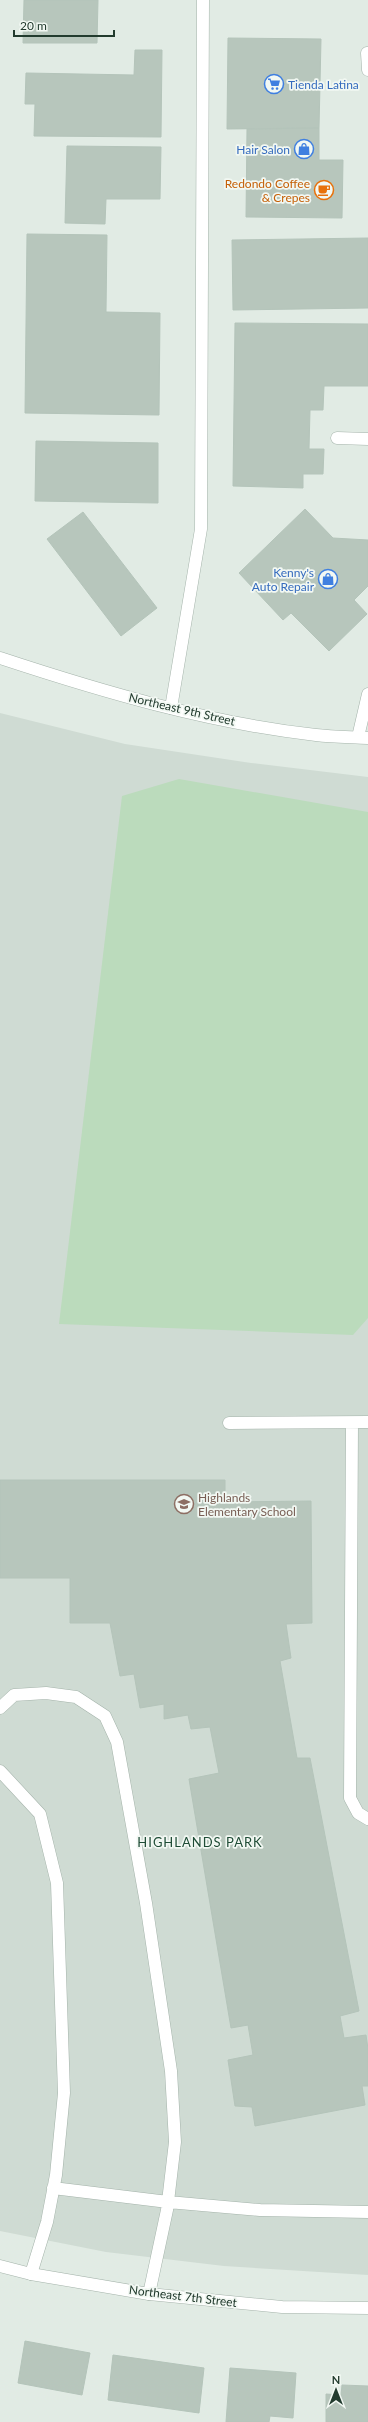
<svg xmlns="http://www.w3.org/2000/svg" width="368" height="2422" font-family="Lato,sans-serif">
	<rect width="100%" height="100%" fill="#e1ebe4"/>
	<path fill="#cfdbd3" d="M0,713L125,744L251,763L368,777V2275L224,2266L106,2252L0,2231Z"/>
	<path fill="#bbdbbc" d="M179,779L368,812V1318L353,1335L59,1324L122,796Z"/>
	<path fill="#b7c6bc" stroke="#b4c4ba" d="M24,0H98L97,43H23Z
		M228,38L321,39L319,128L227,129Z
		M135,50H162L161,137L34,136L35,104H25L26,73L134,75Z
		M319,128V160H343L342,218L246,217L247,129Z
		M67,146L161,147L160,199H106L105,224L65,223Z
		M27,234L107,235L106,312L160,313L159,415L25,413Z
		M368,238V308L233,310L232,240Z
		M235,323L368,324V386H324L323,410H310L309,449H324L323,474H303V488L233,486Z
		M36,441L158,443V503L35,501Z
		M305,509L333,538L368,540V586L354,600L367,614L329,651L291,613L283,620L239,573Z
		M83,512L157,608L121,636L47,539Z
		M0,1480H225V1502L311,1501L312,1623L286,1624L291,1658L280,1661L297,1758H310L359,2011L340,2016L344,2038L366,2035L368,2049V2086H362L365,2105L255,2126L252,2107L235,2106L228,2060L253,2055L248,2025L231,2028L189,1779L219,1773L210,1727L191,1729L188,1715L164,1719V1704L140,1708L134,1674L120,1676L110,1623H70V1578H0Z
		M25,2341L90,2353L82,2395L18,2383Z
		M113,2355L204,2368L199,2413L108,2400Z
		M230,2368L296,2373L293,2418L270,2416L269,2422H226Z
		M342,2385L368,2386V2422H326V2394L341,2395Z"/>
	<g fill="none" stroke-linecap="round" stroke-linejoin="round">
		<defs>
			<path id="service" d="M367,53L368,70
				M337,438L368,439
				M171,708L201,529L203,0
				M358,737L368,694
				M229,1423L368,1422
				M352,1423L350,1798L358,1813L368,1819
				M0,1708L14,1695L46,1693L76,1697L105,1716L117,1742L146,1903L171,2071L175,2142L167,2210L149,2294
				M0,1771L40,1814L57,1883L64,2093L56,2175L47,2222L31,2274
				M53,2188L168,2202L260,2210L368,2212"/>
			<path id="minor" d="M0,658C103,692 209,723 316,735C333,737 351,737 368,738
				M0,2266L31,2274L149,2294L282,2307L368,2308"/>
		</defs>
		<use href="#service" stroke="#a4b3aa" stroke-width="13"/>
		<use href="#minor" stroke="#a4b3aa" stroke-width="13"/>
		<use href="#service" stroke="#fff" stroke-width="12"/>
		<use href="#minor" stroke="#fff" stroke-width="12"/>
	</g>
	<defs>
		<symbol id="supermarket-ring" viewBox="-11 -11 22 22"><circle r="9.5" fill="#f2f8f3" stroke="#3f7fe0" stroke-width="1.5"/><path d="M-6-5.5h2.5l.6 2H6L4.5 2H-2.5L-4.4-4H-6ZM-1.5 3.2a1.3 1.3 0 1 0 .1 0ZM3 3.2a1.3 1.3 0 1 0 .1 0Z" fill="#3f7fe0"/></symbol>
		<symbol id="shop-ring" viewBox="-11 -11 22 22"><circle r="9.5" fill="#f2f8f3" stroke="#3f7fe0" stroke-width="1.5"/><path d="M-5-2.5h2.3a2.7 3.5 0 0 1 5.4 0H5L5.5 6h-11ZM-1.5-2.5h3a1.5 2.3 0 0 0-3 0Z" fill="#3f7fe0"/></symbol>
		<symbol id="cafe-ring" viewBox="-11 -11 22 22"><circle r="9.5" fill="#f2f8f3" stroke="#e8710a" stroke-width="1.5"/><path d="M-5.5-4.5H6V0H3Q3 3.5 0 3.5H-2.5Q-5.5 3.5-5.5 0ZM3-3.2v2h1.7v-2ZM-6 4.5H4V6H-6Z" fill="#e8710a"/></symbol>
		<symbol id="school-ring" viewBox="-11 -11 22 22"><circle r="9.5" fill="#f2f8f3" stroke="#8d6e63" stroke-width="1.5"/><path d="M0-5L7-2L0 1L-7-2ZM-4 1L0 2.5L4 1V4Q0 6-4 4Z" fill="#8d6e63"/></symbol>
	</defs>
	<g fill-rule="evenodd">
		<use href="#supermarket-ring" x="263" y="73" width="22" height="22"/>
		<use href="#shop-ring" x="293" y="138" width="22" height="22"/>
		<use href="#cafe-ring" x="313" y="179" width="22" height="22"/>
		<use href="#shop-ring" x="317" y="568" width="22" height="22"/>
		<use href="#school-ring" x="173" y="1493" width="22" height="22"/>
	</g>
	<g text-anchor="middle" dominant-baseline="central" stroke-width="3.5" stroke-linejoin="round" paint-order="stroke">
		<g font-size="12" fill="#366cbe" stroke="#f2f8f3" text-anchor="end">
			<text x="288" y="84" text-anchor="start">Tienda Latina</text>
			<text x="290" y="149">Hair Salon</text>
			<text x="314" y="572">Kenny's<tspan x="314" dy="14">Auto Repair</tspan></text>
		</g>
		<g font-size="12" fill="#c56008" stroke="#f2f8f3" text-anchor="end">
			<text x="310" y="183">Redondo Coffee<tspan x="310" dy="14">&amp; Crepes</tspan></text>
		</g>
		<g font-size="12" fill="#223b2e" stroke="#f2f8f3">
			<text transform="translate(182 709) rotate(13)">Northeast 9th Street</text>
			<text transform="translate(183 2296) rotate(7)">Northeast 7th Street</text>
		</g>
		<g font-size="12" fill="#785e54" stroke="#f2f8f3" text-anchor="start">
			<text x="198" y="1497">Highlands<tspan x="198" dy="14">Elementary School</tspan></text>
		</g>
		<g font-size="13" letter-spacing="1" fill="#1f4c36" stroke="#f2f8f3">
			<text x="200" y="1842">HIGHLANDS PARK</text>
		</g>
	</g>
	<g transform="translate(336 2390)" stroke="#f2f8f3" stroke-width="3" paint-order="stroke">
	<path d="M0-3L7 15L0 10L-7 15Z" fill="#223b2e"/>
	<text y="-6" font-size="11" font-weight="bold" text-anchor="middle" fill="#223b2e">N</text>
	</g>
	<path d="M14 30v6h100v-6" fill="none" stroke="#223b2e" stroke-width="2"/>
	<text x="20" y="30" font-size="12" fill="#223b2e" stroke="#f2f8f3" stroke-width="3" paint-order="stroke">20 m</text>
</svg>
